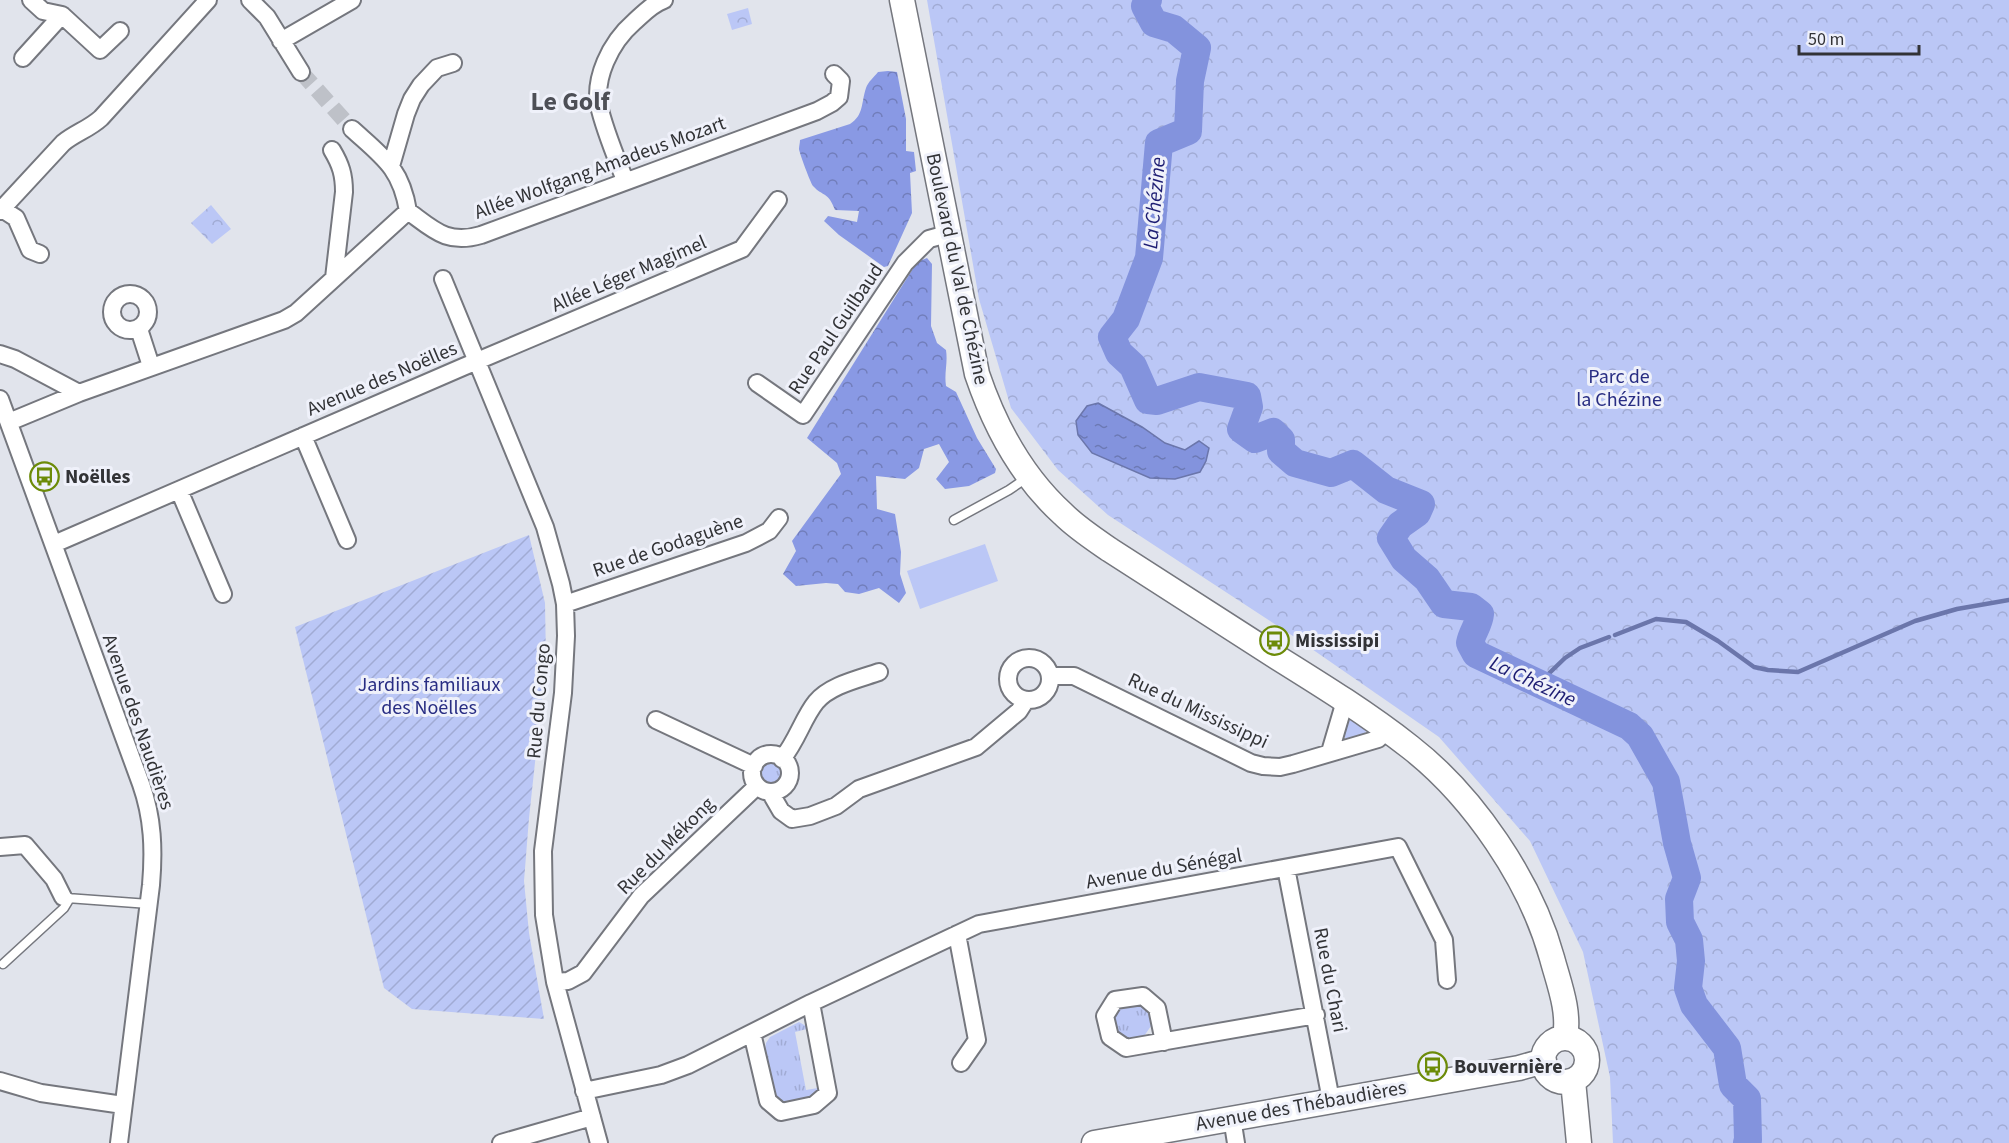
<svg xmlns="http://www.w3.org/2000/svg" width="2009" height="1143" font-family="'Source Sans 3',sans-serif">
	<defs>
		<pattern id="grass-tufts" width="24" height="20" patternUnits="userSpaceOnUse" patternTransform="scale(1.5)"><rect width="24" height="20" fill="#bbc7f6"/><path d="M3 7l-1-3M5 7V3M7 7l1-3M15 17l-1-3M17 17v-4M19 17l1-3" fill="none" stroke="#a1abd4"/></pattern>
		<pattern id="forest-crowns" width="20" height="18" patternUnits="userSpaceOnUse" patternTransform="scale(1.5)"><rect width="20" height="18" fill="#8999e4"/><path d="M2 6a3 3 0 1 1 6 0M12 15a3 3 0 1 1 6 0" fill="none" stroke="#717dba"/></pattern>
		<pattern id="park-crowns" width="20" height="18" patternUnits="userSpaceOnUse" patternTransform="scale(1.5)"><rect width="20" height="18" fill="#bbc7f6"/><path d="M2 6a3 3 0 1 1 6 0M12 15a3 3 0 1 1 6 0" fill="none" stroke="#a1abd4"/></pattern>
		<pattern id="garden-furrows" width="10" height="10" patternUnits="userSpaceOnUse" patternTransform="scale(1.5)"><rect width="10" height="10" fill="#bbc7f6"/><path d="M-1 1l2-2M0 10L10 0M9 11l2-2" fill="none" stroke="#a1abd4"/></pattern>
		<pattern id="water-ripples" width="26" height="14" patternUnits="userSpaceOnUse" patternTransform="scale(1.5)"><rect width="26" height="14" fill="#8393dd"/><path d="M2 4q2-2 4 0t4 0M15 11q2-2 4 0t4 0" fill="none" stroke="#6c79b4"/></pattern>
	</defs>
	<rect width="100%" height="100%" fill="#e1e4ec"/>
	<path fill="url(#grass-tufts)" d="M1349,720L1357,723L1366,731L1364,735L1351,739L1345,738L1343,735Z
		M761 773a11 11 0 1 1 22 0a11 11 0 1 1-22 0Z
		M1138,1004L1149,1012L1151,1026L1142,1039L1126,1042L1114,1033L1112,1018L1120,1006Z
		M799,1022L806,1026L807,1029L795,1032L806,1090L818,1088V1091L813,1098L781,1104L774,1099L765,1050L766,1043L770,1037Z"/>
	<path fill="url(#forest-crowns)" d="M888,71L897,72L906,119V151L914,152L916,171L910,173L912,213L888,266L884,267L839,235L824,221L828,216L857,222L859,211L835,210C828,191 823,197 813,186C811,184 799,152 799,149C799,146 800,143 800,140L850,124C864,115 861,103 866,88C868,82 874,77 878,72Z
		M927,258L932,264L931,326L937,343L946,350C948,363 944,373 946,386L956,392L977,438L996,469L995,473L969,486L945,489L936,479L949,462L939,444L924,449L919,468L905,479L876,476L877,509L895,514L901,552L900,574L906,593L899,603L879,588L859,594L845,592L838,584L826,583L796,586L783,574L796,551L792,541L841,474L837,463L807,438L917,262Z"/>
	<path fill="url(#park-crowns)" d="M927,0H2009V1143H1613L1610,1077L1583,952L1530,841L1439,737L1296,638L1108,515L1058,470L1011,408L979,299Z
		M748,8L752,24L732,30L727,14Z
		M211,205L231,229L212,244L191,223Z"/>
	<path fill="url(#garden-furrows)" d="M529,535L545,603L546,661L529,818L524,881L529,933L544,1019L412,1009L384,988L295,627Z"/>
	<path fill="#bbc7f6" d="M985,544L998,581L920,609L907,571Z"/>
	<path fill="url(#water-ripples)" stroke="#6b76ab" stroke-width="1.5" d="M1098,403L1142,427L1165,443L1185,450L1199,441L1209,448L1206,461L1200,472L1175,479L1150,478L1092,453L1078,435L1076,421L1087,406Z"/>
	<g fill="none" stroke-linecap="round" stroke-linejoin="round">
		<path stroke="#6b76ab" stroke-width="4.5" d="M1615,635L1656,619L1686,622L1718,641L1754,667L1768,670L1798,672L1915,621L1957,609L2009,600
			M1539,683L1565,658L1580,648L1609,637"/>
		<path stroke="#8393dd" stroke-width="28" d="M1148,0L1145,6L1154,23L1174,29L1197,48L1190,81L1188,131L1159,143L1149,258L1126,319L1112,337L1119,353L1133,366L1148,400L1157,401L1199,387L1247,396L1249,407L1241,429L1255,439L1273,432L1281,440V451L1295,463L1331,473L1353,464L1386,490L1421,504L1417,513L1400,525L1391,538L1404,559L1427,579L1444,604L1471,607L1480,614C1479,625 1472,632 1470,643L1476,654L1629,726L1640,736L1666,782L1677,843L1687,878L1679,899L1680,922L1689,940L1691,961L1688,988L1694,1005L1727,1048L1733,1085L1747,1099L1748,1140L1747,1143"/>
		<path stroke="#bec1c8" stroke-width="16" stroke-dasharray="16 8" stroke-linecap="butt" d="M301,72L352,129"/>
		<defs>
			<path id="lane" d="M954,520L1009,490L1028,477
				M67,898L149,904
				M3,964L64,908L70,898"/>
			<path id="street" d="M31,0L43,11L62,15L100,50L120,31
				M250,0L267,17L301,72
				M281,41L352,0
				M23,58L62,15
				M352,129C383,157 401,168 408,211
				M332,150C341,165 344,175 344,192L334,278
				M391,166L406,114L412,99L421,85L437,68L453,63
				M625,180C616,158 606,133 600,110C592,79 611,42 634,22C643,14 652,4 664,0
				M2,209L16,218L30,250L40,254
				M0,211L63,143C75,133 89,129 101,118L208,0
				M443,279L545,527L561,584L565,604L566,636L563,693L543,851L544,915L555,982L599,1143
				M112 312a18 18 0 1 1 36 0a18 18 0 1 1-36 0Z
				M139,329L151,366
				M0,354L15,359L79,393
				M757,383L803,415L905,263L929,239L947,234
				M0,399L141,784C153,818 154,850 151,885L119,1143
				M9,422L79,393L284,320L296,313L408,211C434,230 447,245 481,235L817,111L832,103L839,97L841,81L834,74
				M303,436L347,540
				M179,490L223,594
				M54,544L463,367L742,249L778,200
				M565,604L746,543L769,531L779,518
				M1008 679a21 21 0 1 1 42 0a21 21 0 1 1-42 0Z
				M1050,676H1074L1251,763L1263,766L1280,767L1293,764L1378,739L1387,730
				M656,720L754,766
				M1330,752L1345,701
				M752 773a19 19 0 1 1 38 0a19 19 0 1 1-38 0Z
				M782,759C797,741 803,718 816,702C830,685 859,679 879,672
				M770,792L781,811L792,819L810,816L836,806L859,789L976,747L1019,711L1026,700
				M0,847L25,845L54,879L63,897
				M1286,868L1331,1100
				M957,934L977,1040L961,1063
				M555,982L568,981L583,973L641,896L757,786
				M752,1033L768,1101L781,1112L814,1105L828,1093L811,1003
				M1164,1042L1157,1008L1143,996L1115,1000L1105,1016L1110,1037L1126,1048L1316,1015
				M0,1081L41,1093L123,1105
				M584,1091L661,1075L688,1065L811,1003L979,924L1398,847L1444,940L1447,980
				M1232,1118L1236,1143
				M501,1143L592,1117"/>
			<path id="secondary" d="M902,0L977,374C995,427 1021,476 1063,514C1077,528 1094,539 1110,550C1166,586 1222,622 1278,658C1323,686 1368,714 1410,747C1473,796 1531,881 1552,958C1559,984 1570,1011 1565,1038
				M1543 1060a22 22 0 1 1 44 0a22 22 0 1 1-44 0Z
				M1573,1081L1579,1143
				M1094,1143L1519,1068L1544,1061"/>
		</defs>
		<use href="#lane" stroke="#75777e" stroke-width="11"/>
		<use href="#street" stroke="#75777e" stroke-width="20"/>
		<use href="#secondary" stroke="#75777e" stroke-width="27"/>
		<use href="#lane" stroke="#fff" stroke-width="8"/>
		<use href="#street" stroke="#fff" stroke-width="16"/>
		<use href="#secondary" stroke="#fff" stroke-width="24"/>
	</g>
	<defs>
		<symbol id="bus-ring" viewBox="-11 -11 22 22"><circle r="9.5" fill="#eff1fa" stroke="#6c8b08" stroke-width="1.5"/><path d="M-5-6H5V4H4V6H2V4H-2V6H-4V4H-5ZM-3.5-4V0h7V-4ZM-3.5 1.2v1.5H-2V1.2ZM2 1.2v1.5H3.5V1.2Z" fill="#6c8b08"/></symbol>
	</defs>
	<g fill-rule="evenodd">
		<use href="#bus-ring" x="28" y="460" width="33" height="33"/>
		<use href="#bus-ring" x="1258" y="624" width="33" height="33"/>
		<use href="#bus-ring" x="1416" y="1050" width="33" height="33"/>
	</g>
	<g text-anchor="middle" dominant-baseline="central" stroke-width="6" stroke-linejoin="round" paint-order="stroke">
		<g font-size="20" fill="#323336" stroke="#eff1fa">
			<text transform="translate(600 168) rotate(-20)">Allée Wolfgang Amadeus Mozart</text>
			<text transform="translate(957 269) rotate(78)">Boulevard du Val de Chézine</text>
			<text transform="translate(629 274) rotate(-23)">Allée Léger Magimel</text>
			<text transform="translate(836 329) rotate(-56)">Rue Paul Guilbaud</text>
			<text transform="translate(382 379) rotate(-23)">Avenue des Noëlles</text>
			<text transform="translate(668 546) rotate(-19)">Rue de Godaguène</text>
			<text transform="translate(539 701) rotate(-85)">Rue du Congo</text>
			<text transform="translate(1198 711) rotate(25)">Rue du Mississippi</text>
			<text transform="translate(138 722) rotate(71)">Avenue des Naudières</text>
			<text transform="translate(666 846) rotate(-45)">Rue du Mékong</text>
			<text transform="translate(1164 869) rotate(-10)">Avenue du Sénégal</text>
			<text transform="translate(1330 980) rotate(79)">Rue du Chari</text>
			<text transform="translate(1301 1106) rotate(-10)">Avenue des Thébaudières</text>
		</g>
		<g font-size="20" fill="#282d83" stroke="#eff1fa">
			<text x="1619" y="377">Parc de<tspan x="1619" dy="23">la Chézine</tspan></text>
			<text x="429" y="685">Jardins familiaux<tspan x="429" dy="23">des Noëlles</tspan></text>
		</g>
		<g font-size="20" font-weight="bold" fill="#323336" stroke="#eff1fa" text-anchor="start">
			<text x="65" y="477">Noëlles</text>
			<text x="1295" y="641">Mississipi</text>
			<text x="1454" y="1067">Bouvernière</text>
		</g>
		<g font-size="21" font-style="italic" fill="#1d1d73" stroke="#eff1fa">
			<text transform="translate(1154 203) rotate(-85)">La Chézine</text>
			<text transform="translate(1533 681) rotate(25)">La Chézine</text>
		</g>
		<g font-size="26" font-weight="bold" fill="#4d4f56" stroke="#eff1fa">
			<text x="570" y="101">Le Golf</text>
		</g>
	</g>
	<path d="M1799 45v9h120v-9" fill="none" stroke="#323336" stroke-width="3"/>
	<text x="1808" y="45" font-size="18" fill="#323336" stroke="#eff1fa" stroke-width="4.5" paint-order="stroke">50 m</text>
</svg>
